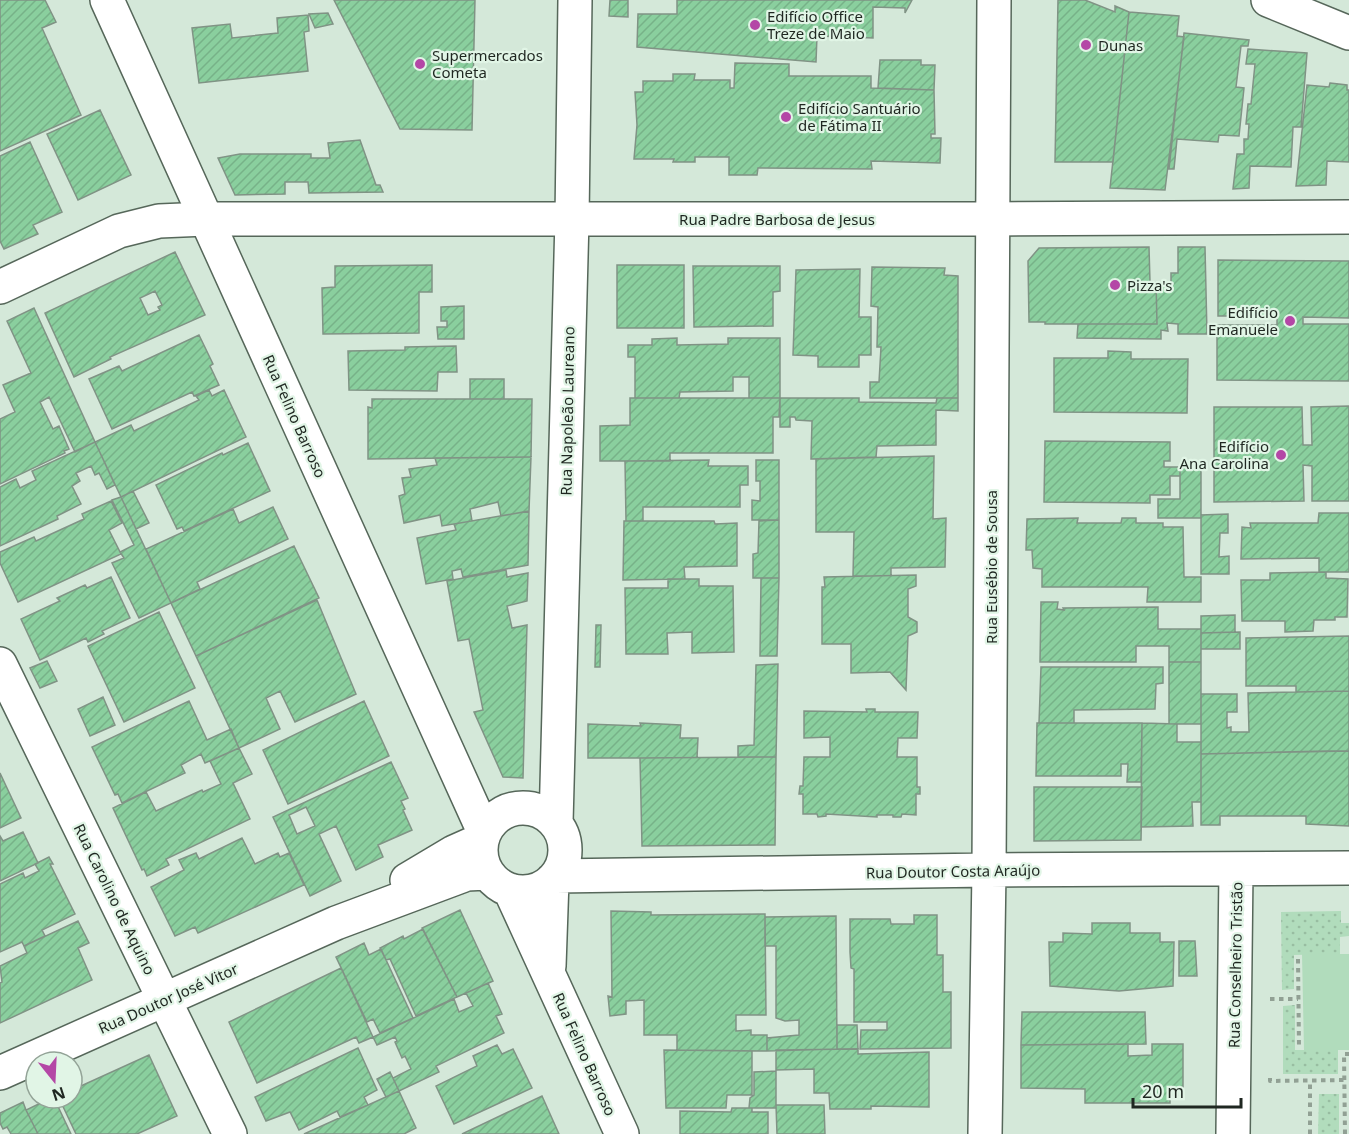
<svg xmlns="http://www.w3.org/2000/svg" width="1349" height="1134" font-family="'Noto Sans',sans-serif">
	<defs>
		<pattern id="grass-dots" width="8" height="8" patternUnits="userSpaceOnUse" patternTransform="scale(1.5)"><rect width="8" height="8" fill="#b1dcbc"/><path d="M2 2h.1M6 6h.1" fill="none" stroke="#98bda1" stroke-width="1.8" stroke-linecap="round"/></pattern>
		<pattern id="building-hatch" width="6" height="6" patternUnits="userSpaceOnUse" patternTransform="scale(1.5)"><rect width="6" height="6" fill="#8acf9e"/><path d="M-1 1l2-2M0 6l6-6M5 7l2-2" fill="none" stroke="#77b288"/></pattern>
	</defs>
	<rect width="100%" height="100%" fill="#d4e8d9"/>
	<path fill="url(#grass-dots)" d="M1341,911V923H1349V936L1340,937V954L1294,955V989L1282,990L1281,912Z
		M1295,1005V1050H1338V1074H1283V1006Z
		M1319,1094H1339V1134H1318Z"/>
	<path fill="#b1dcbc" d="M1302,954H1349V1050H1304Z"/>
	<path fill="url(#building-hatch)" stroke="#809385" stroke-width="1.5" fill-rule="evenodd" d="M0,0H45L56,22L42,28L81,115L0,151Z
		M334,0H475L472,130L400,129Z
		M610,0H628V17L609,16Z
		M677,0H912L905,13V8L873,7V38L817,36L816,62L637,47L638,14H677Z
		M1058,0H1085L1115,12V6L1129,12L1113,162H1055Z
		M1129,12L1179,16L1177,36L1184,37L1165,190L1110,188Z
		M328,13L333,24L315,28L309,14Z
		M308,15L309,31L304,32L308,71L199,83L192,28L230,24L232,38L278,33L277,18Z
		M1184,33L1249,40L1248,46H1241L1236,87L1244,88L1239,136L1219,135L1218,142L1177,139L1174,169H1169Z
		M1248,49L1307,53L1301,127H1293L1291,167L1250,166L1249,188L1233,189L1237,154H1244V139H1248L1249,124H1246L1248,104H1251L1255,64H1246Z
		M880,60H921V65H935L934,90L878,88Z
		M735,63L789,64V76H871V88L934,90L935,134H931V138H941L940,163L871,161L872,169L758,168L757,175H729V157H695V162H673L674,159H634L637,125L635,92H643V81H673V74H695L694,80H730V88H734Z
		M1330,83L1347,85V90H1349V162L1327,161L1326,185L1296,186L1307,85L1329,87Z
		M100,110L131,175L78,200L47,134Z
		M360,140L376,185H380L383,192L309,193L308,182H285V194L235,195L218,158L240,154H311V158H330L328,143Z
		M30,142L62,212L33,225L38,234L4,249L0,241V156Z
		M1149,247L1150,282H1156L1157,324H1045V322H1029L1028,261L1039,248Z
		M1178,247H1205L1207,334H1178V324L1167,323L1168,331L1161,330V339L1077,338L1078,324H1157L1156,282H1171V273H1178Z
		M175,252L205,315L110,357L111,359L74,377L45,313ZM155,291L162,305L158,307L160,310L148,315L140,298Z
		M1218,260L1349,261V318L1303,317V324H1349V381L1217,380V325H1277V316H1218Z
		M432,265V292H419V333L323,334L322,288L335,287V266Z
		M617,265H684V328H617Z
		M693,266H780V291L773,292V326L694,327Z
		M872,267L945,268L944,275L958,276V398H870V382H879L881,347H877L878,307L871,306Z
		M860,269L859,317H871V355H859V367H818V356L793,355L796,270Z
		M464,306V339H438L437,327H447V321H441V307Z
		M34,308L95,442L75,452L49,397L40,402L53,429L59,426L69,449L64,451L65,453L0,484V419L15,412L3,385L31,373L7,321Z
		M199,335L213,364L210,366L219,385L194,396L192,392L112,429L89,379L119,366L122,371Z
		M677,338V345L728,344V338H780V398H749V377H733V391L680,392L679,398H635V357H628V345H652V339Z
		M456,346L457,372H438L437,391L349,390L348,351L405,350V347Z
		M1108,351L1131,352V359H1188L1187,413L1054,412V358H1108Z
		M470,379H504V399H470Z
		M209,390L212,396L224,390L246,437L121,497L95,442L131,425L134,431L199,400L196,396Z
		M630,398H780L779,417H773V453H670V461H600V426L630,425Z
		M780,398H859V402L936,403L937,398H958V411L936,410V445L877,446L876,457L811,459L812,421L796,420L795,417H790V427H780Z
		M372,399H532L531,457L368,459V407L372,408Z
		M1349,406V501H1312V466L1303,465L1304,501L1214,502V407H1302L1303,445H1312L1311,407Z
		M1045,441L1170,442V461H1164V467H1180V476H1170V495H1150V503L1044,502Z
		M95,442L115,485L107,489L99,473L95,475L91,466L76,473L80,481L72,486L81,504L57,516L58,519L0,546V487L16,479L20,488L36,480L32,471Z
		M248,443L270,491L184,531L182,527L177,529L156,485L222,453L223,455Z
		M934,456L933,519L946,518L945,567L891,568V576H853L854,532H816V459Z
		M531,457L529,511L501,516L498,502L470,509L472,521L442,526L440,515L404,523L399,496L405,494L402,478L411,477L409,469L437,465L435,458Z
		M709,460L708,466H748V485H740V507H643V521H626L625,461Z
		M756,460H779V520H752V500L760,501V481H756Z
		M1180,467H1201V518H1158V499H1180Z
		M133,491L149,523L136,529L121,497Z
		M121,497L171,603L139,618L112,563L124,558L120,552L134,545L112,500Z
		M111,501L122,523L109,530L121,554L18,602L0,563V552L34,537L36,541L84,519L82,514Z
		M273,507L288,539L197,582L200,589L171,603L146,549L233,509L239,523Z
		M529,511L528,565L463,577L461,569L452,571L453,579L426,584L417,538L456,530L454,524Z
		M1319,513H1349V572H1319V558L1241,559L1242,527L1251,528L1250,523H1318Z
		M1228,514V533H1220L1219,557L1229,556V574H1201V515Z
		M1078,518L1077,523H1121L1122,518H1136V523H1163V527H1183L1184,577H1201V602H1147L1148,587H1042V569L1033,568L1032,550H1026L1027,519Z
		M779,520V578H753V554L758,553L759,521Z
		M624,521H714L715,524L737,523V566L684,567L685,579L623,580Z
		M294,546L319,598L196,656L171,603Z
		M506,570L507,577L528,573L527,601L507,606L512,628L527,625L523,778L503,777L474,712L483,710L469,639L458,641L447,581Z
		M1326,572V578L1348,579L1347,617H1335V620H1314L1313,631L1285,632V621H1242L1241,580H1270V573Z
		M916,575V586L908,589V617L917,622V632L908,636L906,690L890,672L851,673V644H822V587H825L824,577Z
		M111,577L130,618L102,631L104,634L88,642L86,638L40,660L21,619L60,601L57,598L85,585L87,588Z
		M761,578H779L777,656H760Z
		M668,579H699V586H733L734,652L692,653V632L667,633L668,654H626L625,588H668Z
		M317,600L356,694L295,722L280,691L266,698L280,729L239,748L196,656Z
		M1041,602H1058L1057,609L1064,610L1063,608L1158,607V629H1201V662H1169V646H1136V662H1040Z
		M159,612L195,688L124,722L88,646Z
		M1235,615V632L1201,633V616Z
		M596,625H601L600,667H595Z
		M1240,632V649H1201V633Z
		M1349,636V691L1296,692V686H1246V638Z
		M47,661L57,681L40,688L30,668Z
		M1169,662H1201V724H1169Z
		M778,664L776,757H738V746L754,745L756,665Z
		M1041,667H1163V683L1156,684L1155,709L1074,710V723H1039Z
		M1349,691V751L1201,754V694H1237V712H1227V728L1231,727V732H1249L1248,693Z
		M103,697L115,725L90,736L78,709Z
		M189,701L207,740L231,729L239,748L205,763L201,754L181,765L185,773L122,803L118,794L115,795L92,747Z
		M364,701L389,756L288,804L263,750Z
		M866,709H875V712H918L917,738H898L897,757H917V787H920V794H916V815L902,814L901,817H893V815H877V817L826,814V816L818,817L817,814H803V794H799L800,786H803L804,757H830V737L804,738V711L867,712Z
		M640,723L681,725L680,738H698L697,758H588V724L641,726Z
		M1037,723H1142L1141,782H1127L1128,764H1121V776H1036Z
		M1142,723L1177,724V742H1201V802H1192L1193,826L1141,827Z
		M239,748L252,774L233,783L250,819L166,859L169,865L147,876L144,869L142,870L113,808L146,792L156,811L202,790L203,792L221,784L210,761Z
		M1327,751H1349V826L1306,824V816H1220V825H1201V754Z
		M776,757L775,845L642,846L640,758Z
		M391,762L408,798L401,801L405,809L403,810L412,830L378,845L383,857L356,870L336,826L319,834L341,881L310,896L273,817ZM306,807L315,826L297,834L289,815Z
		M0,773L21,818L0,828Z
		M1034,787H1142L1141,840L1034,841Z
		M23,832L38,863L0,881V836L3,841Z
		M242,838L255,864L278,853L280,857L289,853L304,885L198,933L195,927L175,936L151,887L184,870L179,860L196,853L199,859Z
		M49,857L53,864H50L75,914L42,930L45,936L24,946L22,942L0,952V884L23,873L25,878L39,871L35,864Z
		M460,910L493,981L457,997L422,928Z
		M611,911L651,912V915L765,914L766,1015H736V1031L751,1030V1035H767V1051L677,1050V1035H644V1000L626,1001V1014L610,1016L608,996L612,997Z
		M914,915H937V955H943V992H951V1048L860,1049L861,1030H887V1022H854V969L851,968L850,952V919H890L891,924H914Z
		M836,916L837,1049L767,1051V1038L799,1035V1020L785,1021L776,1018V946H765V917Z
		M78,921L89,943L78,948L92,980L0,1023V983L2,982L0,966L27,953L24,946Z
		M1092,923H1130V933H1160V942H1174L1173,986L1119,991L1050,986L1049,942H1063V933L1092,934Z
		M423,929L457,997L416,1016L390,959L386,960L380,948L403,936L404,939Z
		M1179,941H1195L1197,976H1179Z
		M364,943L369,955L381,949L413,1018L380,1033L373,1019L367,1022L336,957Z
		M341,968L373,1037L359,1043L356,1037L257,1083L229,1022Z
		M488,983L502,1014L496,1016L504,1033L436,1066L439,1072L399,1091L393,1078L411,1069L405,1056L402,1058L395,1042L397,1041L395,1037L377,1045L373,1037L454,999L459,1012L473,1006L466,993Z
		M1022,1012H1145L1146,1044L1021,1045Z
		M837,1025H857L858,1049H837Z
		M1128,1044V1056L1152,1055V1044H1183V1096L1170,1095V1103H1085V1089L1021,1088V1045Z
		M497,1045L502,1054L513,1049L532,1088L454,1124L436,1086L477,1066L473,1056Z
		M358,1048L377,1090L364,1097L368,1105L340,1117L337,1111L299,1130L290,1112L266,1121L255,1097Z
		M858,1049V1054L929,1052V1107L871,1106V1109H830L829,1093H814V1069L776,1070V1050Z
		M664,1050L752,1051V1095H727L726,1108H666Z
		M149,1055L177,1116L137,1134H76L59,1098H72V1090Z
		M776,1071V1108H749L750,1098L754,1095V1072Z
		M390,1072L399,1091L386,1097L377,1079Z
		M399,1091L416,1128L404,1134H304Z
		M542,1096L559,1134H462Z
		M51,1098H54L71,1134H38L26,1110Z
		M23,1102L26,1110L38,1134H11L7,1127L3,1129L0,1123V1113Z
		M776,1105H824L825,1134H777Z
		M732,1108H752V1112H768V1134H680V1111L731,1112Z"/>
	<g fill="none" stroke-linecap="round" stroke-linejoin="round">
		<defs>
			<path id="minor" d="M107,0L484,832
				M0,664L230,1134
				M481 850a42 42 0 1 1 84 0a42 42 0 1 1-84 0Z
				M556,823L572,219L575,0
				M556,876L989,870L1349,868
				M407,880L454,852L481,840
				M510,890L622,1134
				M549,966L552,880
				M0,1073L336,923L467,874L487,873
				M985,1134L989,870L994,0
				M1233,1134L1236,869"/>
			<path id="tertiary" d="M0,287L119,231L159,221L206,219H993L1349,217"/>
			<path id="primary" d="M1268,0L1349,33"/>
		</defs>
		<use href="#minor" stroke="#56675a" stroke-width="36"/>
		<use href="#tertiary" stroke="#56675a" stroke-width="36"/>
		<use href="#primary" stroke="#56675a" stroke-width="36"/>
		<path stroke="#91a094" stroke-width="4" stroke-dasharray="4.5 4.5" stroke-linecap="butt" d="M1298,959L1299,1047
			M1270,999H1298
			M1270,1078V1081L1345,1080
			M1310,1134V1080
			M1345,1134L1344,1054H1349"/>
		<use href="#minor" stroke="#fff" stroke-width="33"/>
		<use href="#tertiary" stroke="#fff" stroke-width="33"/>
		<use href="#primary" stroke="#fff" stroke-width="33"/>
	</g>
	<g fill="#b447a6" stroke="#e1f5e6" stroke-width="2">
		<circle cx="755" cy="25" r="6"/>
		<circle cx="1086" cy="45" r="6"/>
		<circle cx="420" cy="64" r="6"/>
		<circle cx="786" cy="117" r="6"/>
		<circle cx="1115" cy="285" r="6"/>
		<circle cx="1290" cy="321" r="6"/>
		<circle cx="1281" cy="455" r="6"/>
	</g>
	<g text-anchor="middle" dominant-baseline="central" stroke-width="4.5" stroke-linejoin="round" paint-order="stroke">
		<g font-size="15" fill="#1f2721" stroke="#e1f5e6" text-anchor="start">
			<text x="767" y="16">Edifício Office<tspan x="767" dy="17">Treze de Maio</tspan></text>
			<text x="1098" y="45">Dunas</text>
			<text x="432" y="55">Supermercados<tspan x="432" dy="17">Cometa</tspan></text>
			<text x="798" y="108">Edifício Santuário<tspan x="798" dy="17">de Fátima II</tspan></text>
			<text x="1127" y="285">Pizza's</text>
			<text x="1278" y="312" text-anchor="end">Edifício<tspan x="1278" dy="17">Emanuele</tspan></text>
			<text x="1269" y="446" text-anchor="end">Edifício<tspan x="1269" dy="17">Ana Carolina</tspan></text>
		</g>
		<g font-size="15" fill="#1f2721" stroke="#e1f5e6">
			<text x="777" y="219">Rua Padre Barbosa de Jesus</text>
			<text transform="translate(567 411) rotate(-89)">Rua Napoleão Laureano</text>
			<text transform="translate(295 416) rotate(66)">Rua Felino Barroso</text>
			<text transform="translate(991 567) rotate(-90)">Rua Eusébio de Sousa</text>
			<text transform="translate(953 871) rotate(-1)">Rua Doutor Costa Araújo</text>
			<text transform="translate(115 899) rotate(64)">Rua Carolino de Aquino</text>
			<text transform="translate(1235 965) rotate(-89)">Rua Conselheiro Tristão</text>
			<text transform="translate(168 998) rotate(-24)">Rua Doutor José Vitor</text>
			<text transform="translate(585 1054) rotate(66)">Rua Felino Barroso</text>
		</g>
	</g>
	<g transform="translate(54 1080) rotate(162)"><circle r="28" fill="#e1f5e6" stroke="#93a397" stroke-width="1.5"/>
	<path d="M0-4.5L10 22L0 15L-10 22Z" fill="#b447a6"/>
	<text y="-9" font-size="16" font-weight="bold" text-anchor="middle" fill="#1f2721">N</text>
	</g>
	<path d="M1133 1098v9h108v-9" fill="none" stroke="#1f2721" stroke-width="3"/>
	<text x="1142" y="1098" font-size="18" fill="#1f2721" stroke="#e1f5e6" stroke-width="4.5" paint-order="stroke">20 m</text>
</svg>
